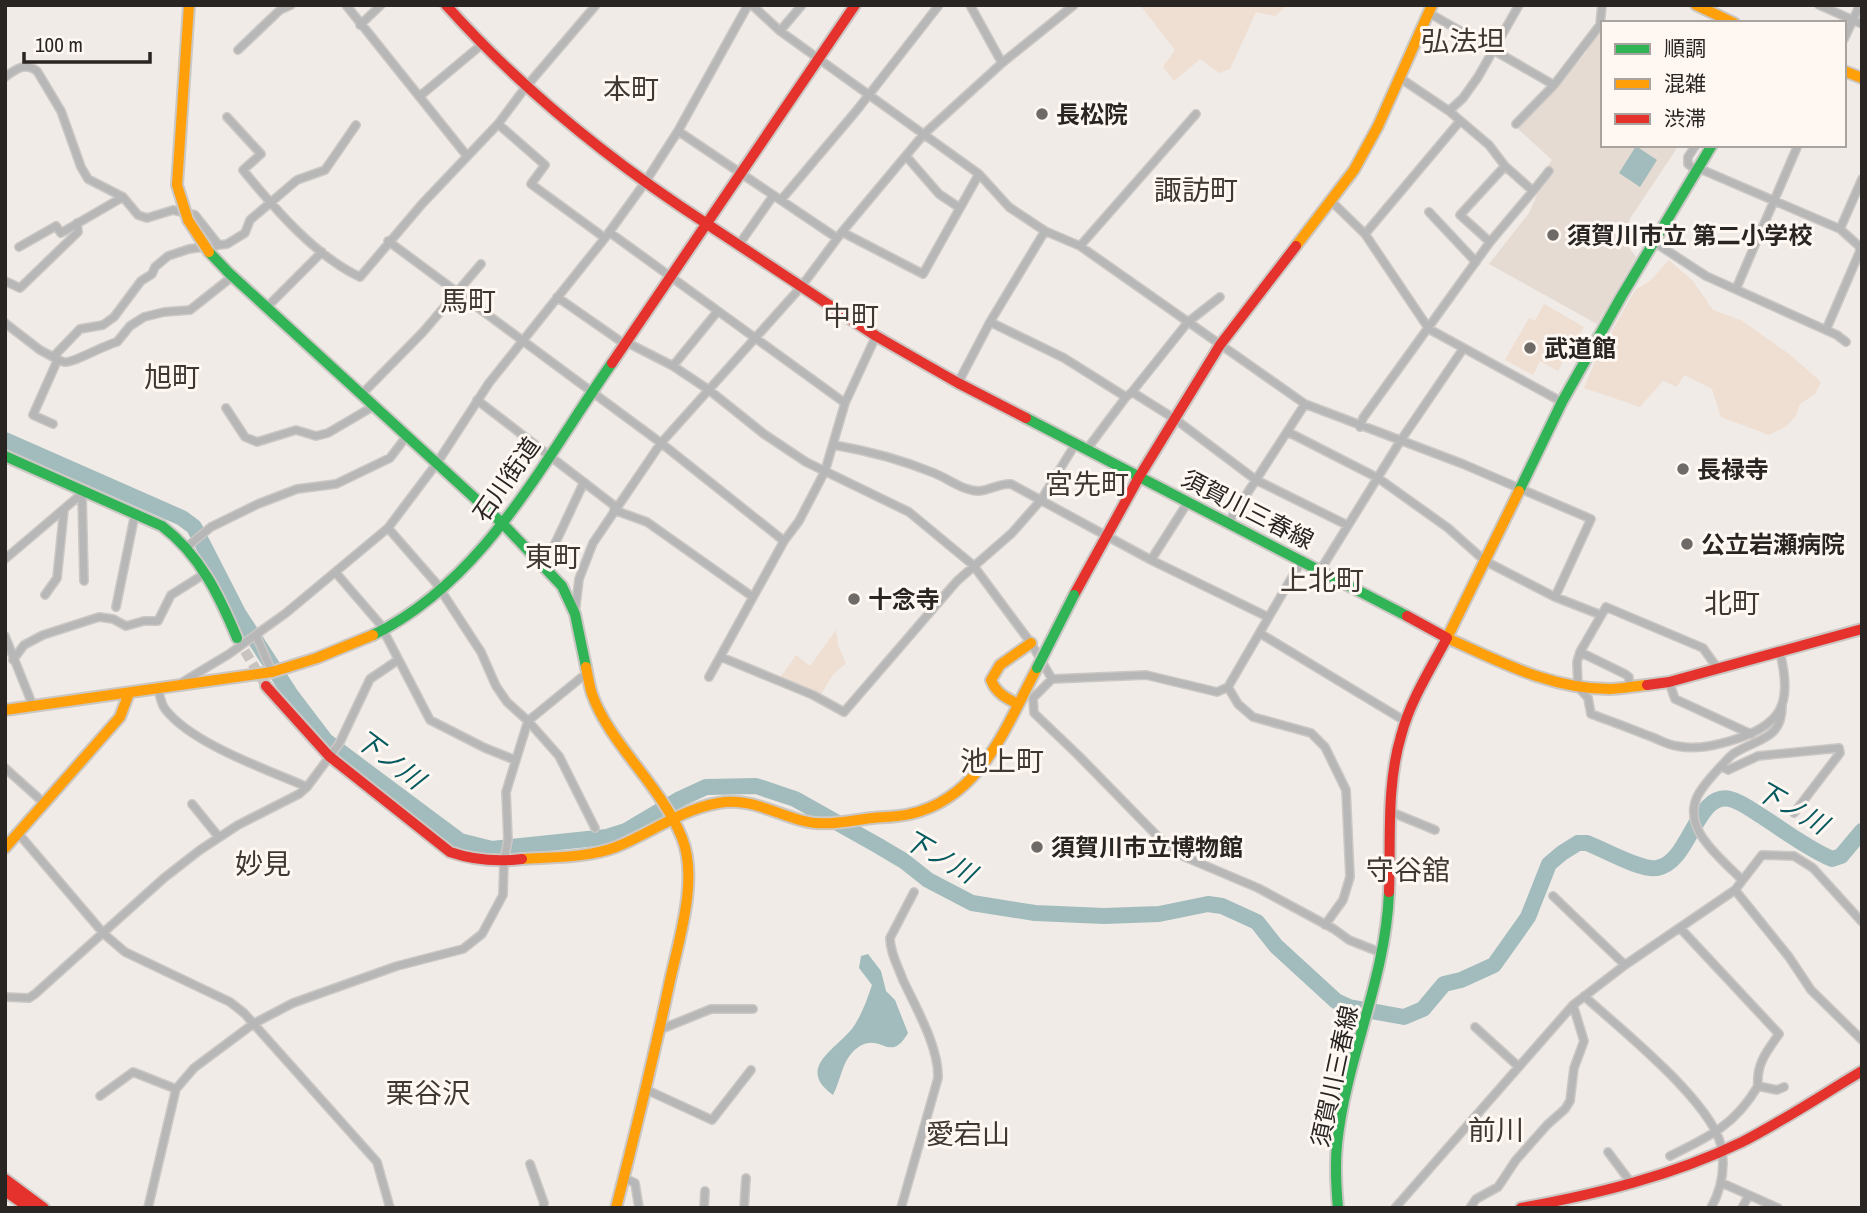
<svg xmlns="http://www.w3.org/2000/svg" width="1867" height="1213" font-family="'Archivo Narrow','Noto Sans JP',sans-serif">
	<rect width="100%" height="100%" fill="#f0ebe6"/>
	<path fill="#e6dbd3" d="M1596,27L1603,33V145H1679L1631,217L1622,238L1636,257L1597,324L1489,264L1529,213L1539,190L1553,172L1547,167L1552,160L1518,129L1586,53Z"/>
	<path fill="#efded2" d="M1140,5H1288L1275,16L1256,12L1230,69L1219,73L1200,59L1174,81L1163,67L1175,50Z
		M1669,260L1693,281L1713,310L1741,320L1789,354L1821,382L1815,394L1800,404L1795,417L1787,426L1769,435L1721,417L1712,389L1684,375L1677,387L1663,381L1640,407L1584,388L1596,359L1635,290L1650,281Z
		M1544,304L1584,327L1575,343L1556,333L1555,336L1572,345L1558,371L1540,361L1533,375L1505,360L1529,318L1535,321Z
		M836,630L838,645L846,663L832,676L819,698L780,678L796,655L810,666Z"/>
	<path fill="#a2bbbc" d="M1636,146L1657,160L1640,187L1619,173Z
		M868,954L881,971L886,991L895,1000L908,1033C890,1064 882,1033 860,1046C842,1057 842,1078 833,1095C792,1065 844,1047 857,1021C863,1011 868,997 872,985L859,968L861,956Z"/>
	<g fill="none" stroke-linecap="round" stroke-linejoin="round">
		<path stroke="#a2bbbc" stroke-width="16" d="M5,440L182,518L194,527L238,613L291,695L326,741L460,841L492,849L607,837L626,831L680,799L706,787L756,786L795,799L877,845L904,861L928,880L972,903L1035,913L1104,916L1159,914L1208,904L1222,906L1257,922L1276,946L1336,1001L1349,1007L1404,1017L1423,1009L1444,984L1461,980L1494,965L1528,917L1549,864L1562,853L1578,843H1587C1603,849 1641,871 1657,868C1690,863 1696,791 1730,799C1742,802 1753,811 1763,817C1786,832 1807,848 1832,859L1841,856L1862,831"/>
		<path stroke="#c8c3bf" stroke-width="10" stroke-dasharray="10 5" stroke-linecap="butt" d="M237,638L266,686"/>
		<defs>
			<path id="street" d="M346,5L467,156
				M752,5L780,31L979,174L1009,207L1045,231L1080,246L1305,404L1463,464L1591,519L1555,597
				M970,5L1002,63
				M1819,5L1862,24
				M1429,13L1554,85
				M360,25L381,5
				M780,31L802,5
				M1844,39L1860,5
				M238,50L280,10L291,5
				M5,77C16,69 25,62 37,71L61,111L81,167L88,179L123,197L138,215L147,218L173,210L195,215L218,244
				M420,96L480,46
				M1449,111L1463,98L1478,77L1519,5
				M227,117L261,154L243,170C274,208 315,256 360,277L422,204L498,124L525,88L596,5
				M498,124L545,165L531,184L605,238
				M1516,124L1554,85L1600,25L1602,5
				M678,131L837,238
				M1696,145L1688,157V164L1697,171
				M906,156L939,194L960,208
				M1698,168L1840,229L1859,246L1860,251L1826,330
				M1533,191L1549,171
				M781,200L857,110L939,5
				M1330,200L1365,234L1429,329L1562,402
				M1429,212L1476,262
				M1840,229L1862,179
				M609,232L845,403
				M842,232L923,274L979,174
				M1365,234L1460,121
				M388,241L661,443L784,541
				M1490,242L1460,215L1505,166
				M1654,242L1706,276L1837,335L1846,342
				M738,246L773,196
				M1080,246L1196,114
				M19,247L56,226L61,233L123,197
				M5,281L20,288L78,232L77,223
				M1736,289L1798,145
				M557,297L626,345
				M267,307L322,252
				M990,322L1064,358L1126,397
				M5,323L40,350L53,357L80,329L103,325L114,317L141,281L152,274L155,267L168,256L189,249L227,244L245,233L250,220L297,180L325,170L356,125
				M628,343L673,366L709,390L764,434L806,462L909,512L973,565L1031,643L1052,679
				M53,357C56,359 60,361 64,362C72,364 104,345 117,342L130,326L144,317L164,312L190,310L233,276
				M673,366L717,312
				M958,383L990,322L1045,231
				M1132,392L1175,419L1256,480L1347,525
				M361,395L423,332L481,264
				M477,400L616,507
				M226,408L245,437L257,442L296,430L316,436L328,433L374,406
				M53,424L33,415L58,359
				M1360,427L1363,418L1490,242L1533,191L1505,166L1489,145L1449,111L1400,78
				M1288,432L1378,478L1448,528L1485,561L1555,597L1601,615
				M834,445C869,451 900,459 934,473C949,479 963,491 979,491C991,490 1000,483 1011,484L1151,560L1268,617
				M1087,449L1126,397L1132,392L1188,322L1220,297
				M82,494L84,581
				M614,510L647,522L753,597
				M1228,523L1305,404
				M388,528L436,583L481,652L496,686L507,702L528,721L559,756L595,828
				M188,546L211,527L258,504L297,489L336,484L390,458L406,437
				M5,559L85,491
				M1151,560L1188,502
				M1302,560L1228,687L1217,692L1146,675L1052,679L1033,698L1034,713L1079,756L1168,847L1185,857L1258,888L1334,929L1349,940L1382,953
				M544,567L584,482
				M1321,569L1401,440L1463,349
				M336,573L380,624L430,720L485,748L515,760
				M45,595L57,578L64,510
				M116,607L135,514
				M575,613L579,579L593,543L661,443L801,287L842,232L924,134L1002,63L1074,5
				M257,634L258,640L272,672
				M1261,634L1405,721
				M5,636L33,706
				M1580,652L1625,674L1629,677V687
				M721,657L813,695L844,712L957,581L1012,533L1041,500L1076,443
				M13,660L24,645L43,635L99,617L113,619L126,626L144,621H158L171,595L206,573
				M1718,669L1703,648L1606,607L1580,652L1577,662L1578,687L1588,698L1591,714C1611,721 1631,729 1652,737C1660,740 1668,745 1677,746C1695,750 1713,746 1730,741C1782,726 1793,704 1780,653
				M709,677L784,541L799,521L825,471L845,403L876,336
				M1669,682L1675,699L1751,734
				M181,683L229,654L286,613L388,528L437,463L489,383L605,238L644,184L678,131L748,5
				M1228,687L1238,704L1253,717L1311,733L1325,747L1346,790L1350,877L1343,900L1325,925
				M158,689C160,695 161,704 165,709C192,744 266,769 307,787
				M1782,705C1782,741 1757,738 1733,754C1729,757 1725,762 1721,766L1728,770L1758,756L1839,748L1840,753L1794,813
				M1721,766C1713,775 1702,786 1697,797C1682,830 1722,859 1742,880
				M5,768L44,803
				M192,804L218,836
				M1391,812L1435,830
				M18,833L104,934L125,952L230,1002L244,1013L377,1162L390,1208
				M1735,890L1789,957L1811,990L1862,1040
				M1553,896L1625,965
				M1680,928L1779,1034C1767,1051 1756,1064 1758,1086L1777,1090L1784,1087
				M1584,996C1618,1027 1718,1106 1722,1151C1725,1172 1721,1190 1711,1208
				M5,997L29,998L35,994L164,878L200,850L238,825L299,794L307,787L339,744L370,679L398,660
				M1475,1027L1519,1067
				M659,1030L711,1009H753
				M647,1090L712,1120L751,1070
				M100,1096L133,1072L176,1089
				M1608,1152L1632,1184
				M1670,1156C1709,1137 1735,1125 1758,1086
				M530,1164L544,1203L543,1208
				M624,1178L635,1183L639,1208
				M1722,1183L1778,1208
				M148,1208L176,1089L194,1068L253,1024L293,1003L397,966L463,949L482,934L503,895L504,861L508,840L506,792L528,721L588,672
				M704,1208L705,1191
				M744,1208L746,1178
				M901,1208L938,1078C939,1047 916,1008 903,980C898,966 890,953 890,938L914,892
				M1395,1208L1573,1005L1625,965L1735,890L1762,855L1794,856L1813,868L1862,922
				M1470,1208L1476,1199L1498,1187L1516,1160L1547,1125L1565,1109L1570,1101L1574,1068L1584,1041L1573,1005
				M1742,1208L1749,1195"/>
			<path id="fast" d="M209,252L229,273L503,524L562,586L575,614L586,667
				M1026,418L1407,616
				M5,456L162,526C200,555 219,595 237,638
				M1519,491L1562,402L1621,297L1712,145
				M373,635C485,580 543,461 612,363
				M1338,1208C1336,1186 1335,1165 1337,1144C1346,1058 1386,979 1389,892"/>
			<path id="slow" d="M1696,5L1734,23
				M1844,71L1862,78
				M177,185L189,5
				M1296,246L1354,170L1378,126L1432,5
				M1519,491L1447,638C1499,661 1550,689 1609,689C1621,689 1634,686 1647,685
				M586,667C588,676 589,685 592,694C609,743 662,787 682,838C699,880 678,942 669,985C653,1060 635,1134 616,1208
				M1018,704C1006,698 996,693 991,680L1000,665L1031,643
				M5,710L272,672L317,658L373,635
				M5,848L120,717L129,693
				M522,859C552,857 587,858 616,847C651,833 680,810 718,803C750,797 775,814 804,821C826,827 852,820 873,818C885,817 898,817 910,814C981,798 1006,726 1037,668"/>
			<path id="jam" d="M446,5C523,91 610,161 707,224
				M707,224L876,336L958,383L1026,418
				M612,363L855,5
				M1074,595L1139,477L1220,345L1296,246
				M1647,685L1669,682L1862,629
				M266,686L329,756L450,852C473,860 497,862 522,859
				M1389,892C1391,841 1386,786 1401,736C1410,701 1430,670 1447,638L1407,616
				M5,1179L44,1208
				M5,1191L29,1208
				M1521,1208C1597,1194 1672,1176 1742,1142C1783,1121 1822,1095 1862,1071"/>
		</defs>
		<use href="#street" stroke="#cbc7c4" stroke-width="10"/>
		<use href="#fast" stroke="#cbc7c4" stroke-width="14"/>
		<use href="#slow" stroke="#cbc7c4" stroke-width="14"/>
		<use href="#jam" stroke="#cbc7c4" stroke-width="14"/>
		<use href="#street" stroke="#b6b7b6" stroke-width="7"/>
		<use href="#fast" stroke="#30b455" stroke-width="10"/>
		<use href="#slow" stroke="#ff9f0a" stroke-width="10"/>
		<use href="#jam" stroke="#e5322d" stroke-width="10"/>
		<defs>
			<path id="fast-bridge" d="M1037,668L1074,595"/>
			<path id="slow-bridge" d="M177,185L188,220L209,252"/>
		</defs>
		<use href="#fast-bridge" stroke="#cbc7c4" stroke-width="14" stroke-linecap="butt"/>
		<use href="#slow-bridge" stroke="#cbc7c4" stroke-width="14" stroke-linecap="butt"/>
		<use href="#fast-bridge" stroke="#30b455" stroke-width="10"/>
		<use href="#slow-bridge" stroke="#ff9f0a" stroke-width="10"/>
	</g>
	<g fill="#6e6a67" stroke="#fff7f2" stroke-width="2.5">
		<circle cx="1042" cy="114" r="7"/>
		<circle cx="1553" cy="235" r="7"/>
		<circle cx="1530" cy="348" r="7"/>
		<circle cx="1683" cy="469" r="7"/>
		<circle cx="1687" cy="544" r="7"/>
		<circle cx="854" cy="599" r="7"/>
		<circle cx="1037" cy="847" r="7"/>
	</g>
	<g text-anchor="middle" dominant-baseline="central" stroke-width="6" stroke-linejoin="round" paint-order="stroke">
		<g font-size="24" font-weight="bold" fill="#282522" stroke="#fff7f2" text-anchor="start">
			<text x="1056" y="114">長松院</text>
			<text x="1567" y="235">須賀川市立 第二小学校</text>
			<text x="1544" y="348">武道館</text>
			<text x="1697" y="469">長禄寺</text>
			<text x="1701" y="544">公立岩瀬病院</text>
			<text x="868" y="599">十念寺</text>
			<text x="1051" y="847">須賀川市立博物館</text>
		</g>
		<g font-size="24" fill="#282522" stroke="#fff7f2">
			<text transform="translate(506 479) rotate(-55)">石川街道</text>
			<text transform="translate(1248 509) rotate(27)">須賀川三春線</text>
			<text transform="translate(1334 1076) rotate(-78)">須賀川三春線</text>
		</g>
		<g font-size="26" font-style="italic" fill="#055a5f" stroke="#fff7f2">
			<text transform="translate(390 759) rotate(37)">下ノ川</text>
			<text transform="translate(1792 807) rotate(30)">下ノ川</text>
			<text transform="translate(940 856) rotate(30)">下ノ川</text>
		</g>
		<g font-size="28" fill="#3e3732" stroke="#fff7f2">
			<text x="1463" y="41">弘法坦</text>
			<text x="631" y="89">本町</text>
			<text x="1196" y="190">諏訪町</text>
			<text x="468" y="301">馬町</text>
			<text x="851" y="316">中町</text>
			<text x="172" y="377">旭町</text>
			<text x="1087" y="484">宮先町</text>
			<text x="553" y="557">東町</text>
			<text x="1322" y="580">上北町</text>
			<text x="1732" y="603">北町</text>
			<text x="1002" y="761">池上町</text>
			<text x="263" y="864">妙見</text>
			<text x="1408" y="870">守谷舘</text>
			<text x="428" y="1093">栗谷沢</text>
			<text x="1496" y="1130">前川</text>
			<text x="968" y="1134">愛宕山</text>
		</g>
	</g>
	<rect width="1867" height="1213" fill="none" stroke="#282522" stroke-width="14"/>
	<rect x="1601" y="21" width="245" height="126" fill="#fff7f2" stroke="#a9a39f" stroke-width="2"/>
	<rect x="1615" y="44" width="35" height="10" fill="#30b455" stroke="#a9a39f" stroke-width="2"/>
	<text x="1664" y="56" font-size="21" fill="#282522">順調</text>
	<rect x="1615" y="79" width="35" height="10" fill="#ff9f0a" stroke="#a9a39f" stroke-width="2"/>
	<text x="1664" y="91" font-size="21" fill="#282522">混雑</text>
	<rect x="1615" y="114" width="35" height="10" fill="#e5322d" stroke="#a9a39f" stroke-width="2"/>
	<text x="1664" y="126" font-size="21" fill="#282522">渋滞</text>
	<path d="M24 52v10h126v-10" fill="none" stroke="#282522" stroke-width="3.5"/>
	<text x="35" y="52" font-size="21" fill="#282522" stroke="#fff7f2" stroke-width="5" paint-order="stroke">100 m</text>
</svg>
